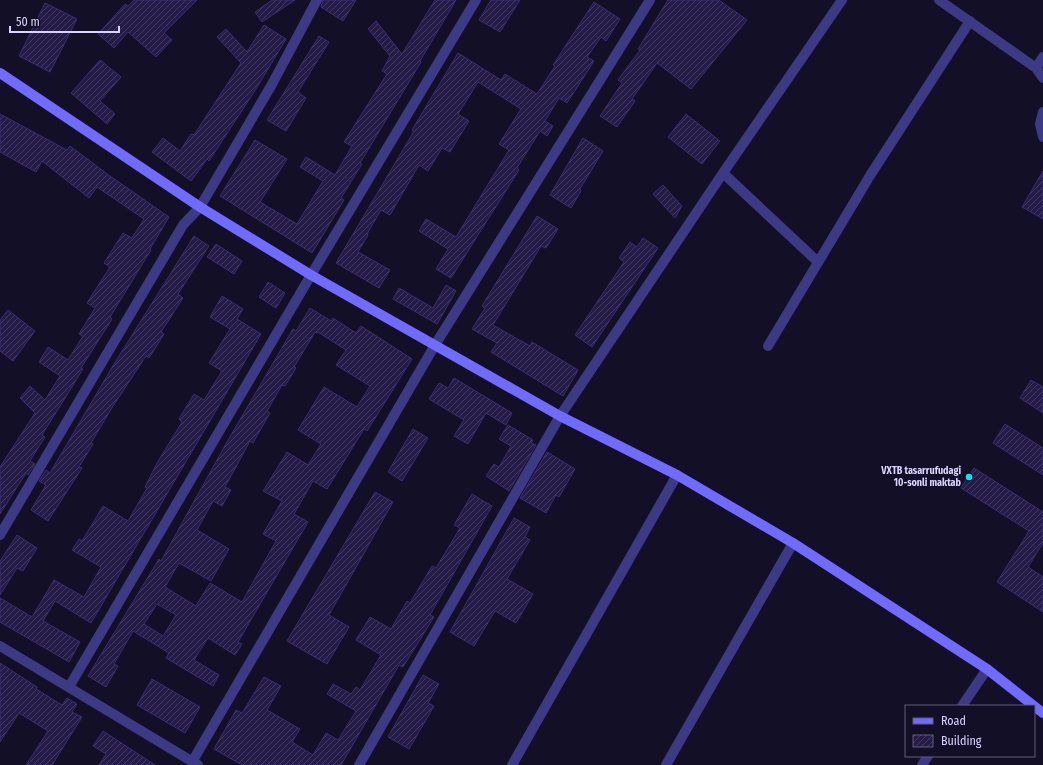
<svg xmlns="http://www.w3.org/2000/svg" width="1043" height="765" font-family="'Fira Sans Condensed',sans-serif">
	<defs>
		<pattern id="building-hatch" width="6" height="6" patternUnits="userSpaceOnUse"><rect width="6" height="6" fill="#241b47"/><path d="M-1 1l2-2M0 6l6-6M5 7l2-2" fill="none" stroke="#433b63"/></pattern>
	</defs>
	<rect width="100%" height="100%" fill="#130f26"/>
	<path fill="url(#building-hatch)" stroke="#3b2d73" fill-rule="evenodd" d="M134,0H197L164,33L172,40L156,57L128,32L114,48L98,34L125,4L128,6Z
		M272,0H295L262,22L255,12Z
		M323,0H356L343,21L321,7Z
		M435,0H456L420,61L421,62L360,163L362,164L341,198L344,200L312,253L220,196L255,140L287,159L260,202L297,224L323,181L300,167L306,157L335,175L352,146L344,142L387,74L382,71L390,56L368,29L376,21L402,54Z
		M491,0H520L500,32L479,20Z
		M668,0H719L747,20L691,89L657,63L632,99L635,101L617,127L600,116L622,83L618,80L640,50L638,49Z
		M594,2L620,19L606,41L601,37L587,57L594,61L567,103L559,98L545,121L553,126L547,136L540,131L517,168L519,170L451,278L436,269L448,249L419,231L426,219L456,237L509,150L499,144L521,109L478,82L458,114L469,121L450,152L442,148L428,171L419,165L390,215L381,210L367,234L368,235L358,252L390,270L379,288L336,263L414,131L412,130L458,53L501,80L505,74L537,94L555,66L553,65Z
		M45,3L77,19L50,72L19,56Z
		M264,25L286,39L256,89L209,161L207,159L191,181L152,152L163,138L180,151L191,134L194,135L241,63L217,37L226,29L247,52Z
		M319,36L329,42L298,92L306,98L286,131L267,120Z
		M100,60L121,77L100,101L115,114L107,124L71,93Z
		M0,114L67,150L70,146L110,176L169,217L150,249L151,250L110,317L112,319L81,368L83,369L42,435L45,437L30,461L35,464L28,475L26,473L0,514V467L35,413L20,398L30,386L45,400L60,376L39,362L48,347L68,360L83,336L79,334L95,308L87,303L110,267L104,263L123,233L132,238L144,219L97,187L89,198L42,161L36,172L0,152Z
		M686,114L720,141L702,164L668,137Z
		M583,138L603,151L580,189L581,191L571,208L550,195Z
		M1043,171V219L1022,207Z
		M663,185L682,206L675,218L653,194Z
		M537,216L558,229L546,248L541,246L493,325L530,346L532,342L578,370L563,396L491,352L497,343L472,329L485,308L482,306Z
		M194,236L209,246L178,294L183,298L161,332L164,334L149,358L146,356L113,406L91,443L93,444L79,467L82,468L48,521L31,510L46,485L39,481L46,470L50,473L114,364Z
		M643,238L658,248L592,347L575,335L624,262L619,258L630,242L637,247Z
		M216,244L242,261L234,274L207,257Z
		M268,282L285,293L276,308L259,297Z
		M446,285L456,291L437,324L393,299L399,288L433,308Z
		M222,296L243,309L237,319L261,334L91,623L55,601L43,621L80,642L69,662L0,622V598L32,617L54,580L84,597L101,567L72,550L79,539L82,541L103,506L128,521L147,488L145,487L157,463L182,422L179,419L194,394L204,400L222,371L209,363L230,329L210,317Z
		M310,308L331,321L333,318L356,333L361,326L412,359L367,431L364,429L327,489L313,481L294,514L308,522L238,642L242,644L235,655L208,638L194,660L219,675L213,686L166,658L169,653L133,631L114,664L118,666L106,687L88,676L159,559L161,561L227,442L283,346L293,329L296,331ZM315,332L317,333L318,332L346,350L336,365L370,386L357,407L324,387L298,430L321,444L308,465L287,452L263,491L282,501L263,534L276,541L242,602L210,583L196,606L165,587L179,563L211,581L229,549L197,530L213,501L222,506L231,490L225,487L250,441L253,443L270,413L267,411L282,385L285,386L296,368L294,367ZM157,604L176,615L163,636L144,624Z
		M8,310L35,331L13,361L0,351V320Z
		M454,378L512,413L506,425L486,413L468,444L454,436L464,420L429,399L439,383L448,388Z
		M1031,380L1043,387V413L1020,398Z
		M1005,424L1043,448V475L993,443Z
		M508,425L533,440L531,443L536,445L509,491L486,476L494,464L499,467L511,446L499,439Z
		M413,429L428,438L402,481L388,472Z
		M547,452L575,469L559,497L556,495L546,513L520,498Z
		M974,468L1043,512V543L1028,567L1043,577V612L997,582L1029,531L961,488Z
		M375,492L393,502L329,615L349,627L327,664L287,641Z
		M472,494L492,506L430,615L434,617L403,667L399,665L341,765H242L214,749L236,710L242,713L264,677L281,686L267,710L300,729L292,742L313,755L326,733L338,740L356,711L327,694L333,684L351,694L356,687L360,690L381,655L356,640L370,617L391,629L407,601L410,603L432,566L436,568L460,528L454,525Z
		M514,518L530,527L525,537L530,540L507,579L533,594L516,623L495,611L474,646L450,632Z
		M17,535L37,548L23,571L17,568L0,595V561Z
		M0,663L37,687L36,689L62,705L67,698L77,704L72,712L82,717L52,765H26L48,731L19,713L0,742Z
		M423,675L439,684L428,703L434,706L409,749L388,737Z
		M152,679L200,707L185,733L137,705Z
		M103,731L155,765H99L106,754L93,746Z"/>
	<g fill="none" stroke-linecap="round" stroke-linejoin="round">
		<path stroke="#3d3a85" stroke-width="10" d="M939,0L1036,68L1043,57
			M1036,68L1043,78
			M1043,112L1040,124L1043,137
			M723,173L818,262
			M768,346L871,174L970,21
			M0,535L183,225L200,207L271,86L317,0
			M0,646L198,765
			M69,687L311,275L476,0
			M962,706L987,669
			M192,762L435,345L650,0
			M359,765L560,416L723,173L842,0
			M512,765L677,475
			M666,765L793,543
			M922,765L928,756"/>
		<path stroke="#6f6bff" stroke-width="10" d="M0,73L200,207L311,275L560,416L677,475L793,543L987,669L1043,713"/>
	</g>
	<circle fill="#00e5ff" stroke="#130f26" stroke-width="1.5" cx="969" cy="477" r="4"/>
	<g text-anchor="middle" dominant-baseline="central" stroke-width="3" stroke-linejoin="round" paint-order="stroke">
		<g font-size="10" font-weight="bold" fill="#d9d4ff" stroke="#130f26" text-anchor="end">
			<text x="961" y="471">VXTB tasarrufudagi<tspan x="961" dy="12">10-sonli maktab</tspan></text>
		</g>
	</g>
	<rect x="905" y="705" width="130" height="52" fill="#130f26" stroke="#625e7d"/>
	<rect x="913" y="718" width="20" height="6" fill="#6f6bff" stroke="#625e7d"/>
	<text x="941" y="725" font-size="12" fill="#d9d4ff">Road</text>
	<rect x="913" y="735" width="20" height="12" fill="url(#building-hatch)" stroke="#625e7d"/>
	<text x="941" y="745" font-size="12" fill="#d9d4ff">Building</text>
	<path d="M10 26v6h109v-6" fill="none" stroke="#d9d4ff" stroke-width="2"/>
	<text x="16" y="26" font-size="12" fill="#d9d4ff" stroke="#130f26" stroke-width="3" paint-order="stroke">50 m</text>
</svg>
